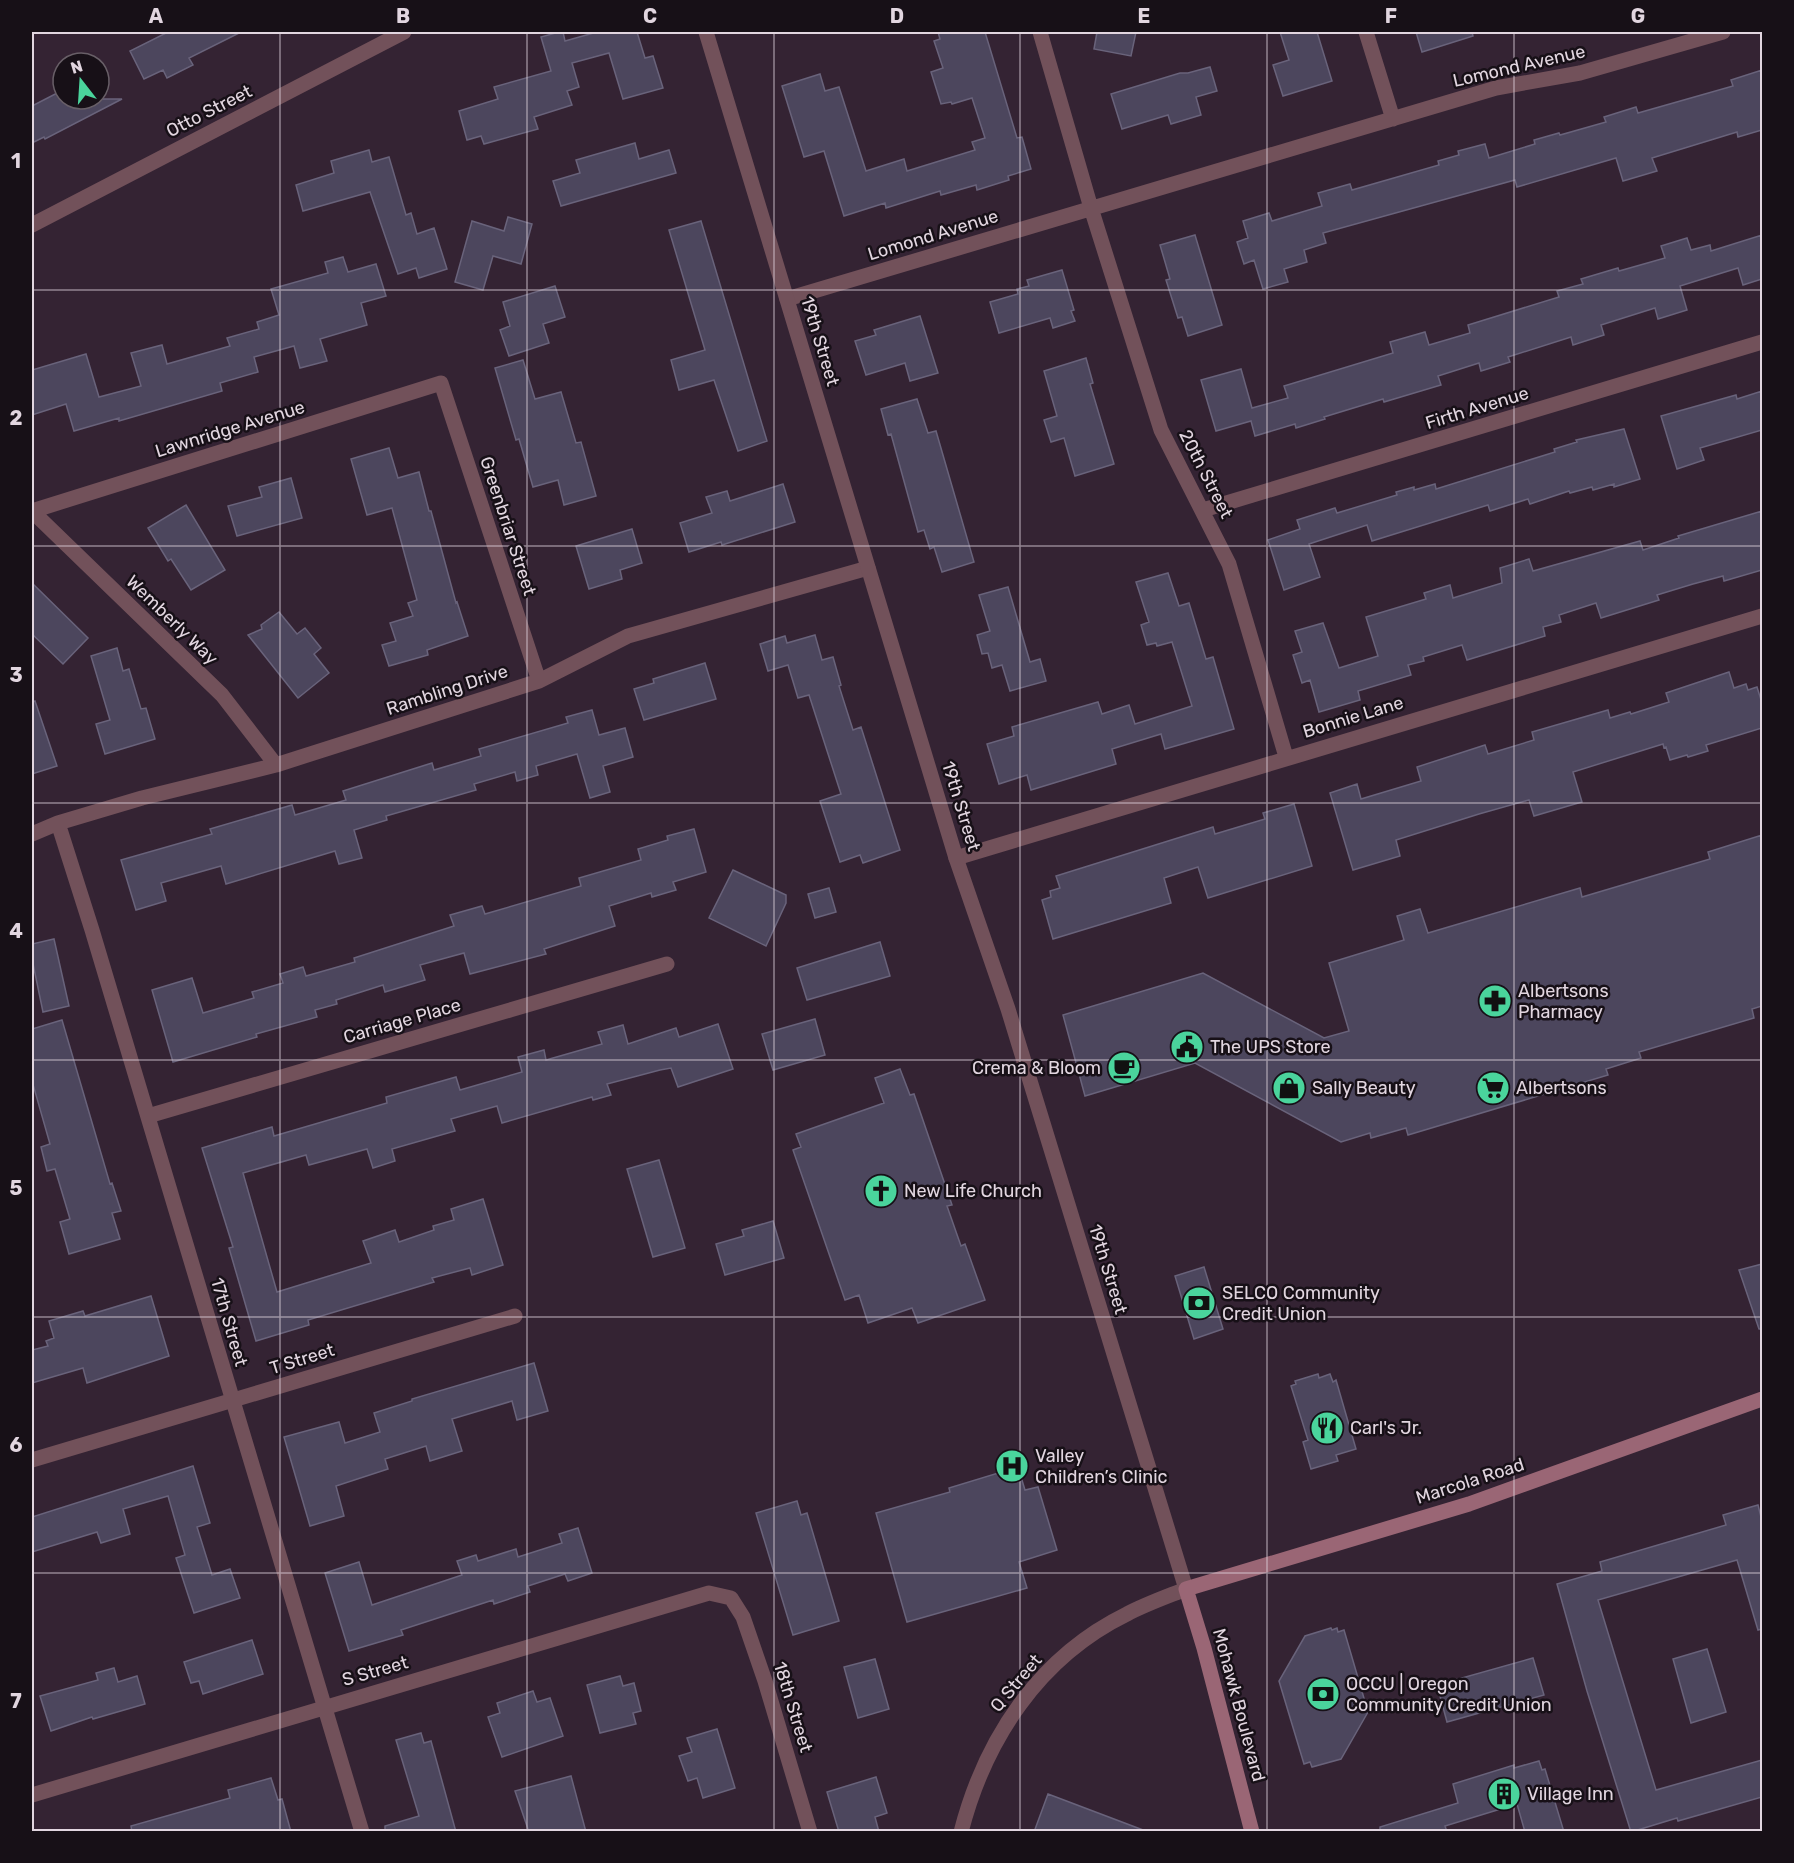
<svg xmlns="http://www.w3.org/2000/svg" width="1794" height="1863" font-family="Rubik,sans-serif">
	<rect width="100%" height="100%" fill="#342333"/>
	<path fill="#4c465d" stroke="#69637b" stroke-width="1.5" d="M168,32H241L189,58L193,65L167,78L163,70L144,79L130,51Z
		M559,32H563L565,41L597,32H637L645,58L653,56L663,88L623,99L609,53L572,63L579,87L567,91L572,105L534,117L538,129L484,144L481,136L467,140L459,111L498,99L494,87L551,71L541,37Z
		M938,32H985L1017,138L1022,137L1031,169L1008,176L1009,180L977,190L976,185L941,195L940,191L886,208L885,203L844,216L824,151L804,157L782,86L820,74L825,91L839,87L866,171L904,159L907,171L975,150L972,142L985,138L972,98L952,104L951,102L941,104L931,72L943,68L934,41L940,39Z
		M1097,32H1136L1131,56L1094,49Z
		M1280,32H1317L1332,81L1283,96L1273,65L1289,60Z
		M1416,32H1472L1473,36L1422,52Z
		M1210,67L1217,91L1196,97L1201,115L1171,124L1168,115L1122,129L1111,94L1180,73H1188Z
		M1762,70V130L1738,137L1737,132L1652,158L1657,171L1623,181L1616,158L1517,187L1515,180L1323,233L1326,243L1304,250L1307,262L1284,269L1288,282L1263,289L1254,260L1244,264L1237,242L1248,238L1243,221L1269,213L1272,221L1322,206L1318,193L1350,184L1352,190L1439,165L1438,161L1459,155L1458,151L1485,144L1489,158L1535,144L1534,140L1559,133L1560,135L1606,122L1604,117L1636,107L1638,113L1733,86L1731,80Z
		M63,90V99H122L45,139L44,137L32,143V106Z
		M635,143L639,159L669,150L676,173L561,206L553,181L580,173L576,160Z
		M369,150L372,162L389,157L406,215L411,213L417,234L434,228L447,269L419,278L416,268L398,274L370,192L303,211L296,185L334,173L331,161Z
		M508,217L532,224L521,264L493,256L483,290L455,282L472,221L504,231Z
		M701,221L767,441L738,451L714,380L679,390L671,360L705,350L669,230Z
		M1195,235L1222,325L1188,336L1182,317L1178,318L1166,280L1170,279L1160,245Z
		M1762,235V279L1743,285L1738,268L1680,286L1687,310L1658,319L1655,308L1601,325L1604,335L1573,345L1571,337L1508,357L1510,362L1481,371L1479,363L1438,376L1441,385L1384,402L1383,399L1324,417L1325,419L1296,428L1295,424L1255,436L1251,421L1216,431L1201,380L1241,369L1252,408L1288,398L1284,386L1393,353L1390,342L1425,332L1429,345L1470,333L1468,325L1559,297L1557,291L1583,284L1581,279L1618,268L1619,271L1665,258L1661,246L1687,238L1691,250L1710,245L1711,251Z
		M343,257L348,272L376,264L386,296L361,303L367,325L320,339L327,361L300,368L294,346L254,357L258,372L220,383L222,391L119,421V418L74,431L66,404L32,415V370L86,354L99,397L141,386L131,353L162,345L167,364L230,346L227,338L259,329L257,322L279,315L271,289L328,273L325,262Z
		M1062,270L1074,310L1071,311L1075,321L1053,328L1050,318L999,333L990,302L1018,294L1017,289L1029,286L1027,280Z
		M555,286L565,317L543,324L549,343L509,356L500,330L510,326L503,302Z
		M920,316L938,373L910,381L905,363L866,375L855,341L876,335L874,330Z
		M1086,358L1093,383L1090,384L1114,464L1075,476L1064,438L1051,442L1044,420L1057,416L1044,371Z
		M523,360L535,399L561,392L576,443L581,442L596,496L564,505L558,480L533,487L519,439L516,440L495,368Z
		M1762,391V430L1700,448L1704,460L1677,469L1661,416L1736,395L1737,399Z
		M917,399L928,433L936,431L974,562L942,572L934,547L930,549L924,530L918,532L891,434L888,435L881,409Z
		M1624,429L1640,479L1614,487V484L1593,490L1592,487L1570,493L1569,491L1530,504L1528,499L1490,511L1488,505L1372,541L1367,525L1309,544L1320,577L1284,590L1268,540L1300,529L1297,520L1335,508L1337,513L1397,495L1396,492L1414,487V490L1435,484L1436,489L1555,452L1554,449L1577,442L1576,440Z
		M389,448L398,478L419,472L429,511H431L456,603L457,602L468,636L427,650L428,655L389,666L382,645L396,641L390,623L413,616L408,603L417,600L392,508L367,515L351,459Z
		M291,478L302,518L237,536L228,506L262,497L259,487Z
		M783,484L795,522L722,545L721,542L689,552L680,523L712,513L706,497L727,491L730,501Z
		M186,505L225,570L191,590L171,559L168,561L148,528Z
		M1762,511V570L1724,581L1723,576L1693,584L1657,595L1659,600L1601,618L1596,603L1559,615L1561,622L1543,627L1545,636L1467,660L1462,645L1423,657L1424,661L1408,665L1411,675L1358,691L1360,700L1319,712L1310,680L1302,683L1293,655L1302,652L1295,631L1323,623L1339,668L1378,656L1366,617L1426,599L1424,593L1450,585L1453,598L1502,583L1500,568L1529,559L1533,571L1640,541L1643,550L1679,538L1678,536Z
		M632,529L642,563L620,570L622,579L589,589L576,546Z
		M1168,573L1179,606L1189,603L1206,659L1213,657L1234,729L1165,749L1161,734L1112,749L1116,764L1031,790L1027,775L999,784L987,744L1014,736L1012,727L1098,702L1102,714L1129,705L1135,724L1192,706L1172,642L1157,646L1156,643L1147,645L1141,625L1149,622L1136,582Z
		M32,583L88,638L63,664L32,634Z
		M1008,587L1030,662L1040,659L1046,681L1010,691L1002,665L992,668L988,653L982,654L977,635L990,631L979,595Z
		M279,612L297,634L305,628L321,648L314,654L329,673L298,698L248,635L262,629L261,625Z
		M815,635L822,660L833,657L841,685L839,686L853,730L861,727L900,850L863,863L860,855L840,862L820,801L841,794L809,695L798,698L788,665L768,671L760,644L785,636L787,643Z
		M117,648L123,671L129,669L141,709L146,708L155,739L105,754L96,724L110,720L91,656Z
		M705,663L716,699L644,720L634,689L654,683L653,679Z
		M1729,672L1734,688L1746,684L1748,690L1757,687L1762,703V728L1706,745L1708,751L1688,757L1687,755L1670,760L1666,747L1664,748L1663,744L1573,772L1582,802L1534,816L1529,800L1479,814L1396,840L1400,856L1353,870L1330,793L1357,784L1361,799L1421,781L1417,767L1485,745L1488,754L1534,740L1532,732L1608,710L1610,718L1630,712L1631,714L1669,702L1666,693Z
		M35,701L57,766L32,774V702Z
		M592,710L599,735L625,728L633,757L603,766L610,792L590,798L577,754L536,766L538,775L517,781L515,772L474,784L476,790L386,816L387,820L354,830L362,858L339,864L335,851L226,884L221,866L161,883L166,901L136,910L121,860L212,834L210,829L292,805L295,815L346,800L343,791L432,763L434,770L481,756L479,749L568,723L566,717Z
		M1294,804L1312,866L1208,898L1198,867L1164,878L1171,903L1053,939L1042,900L1051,897L1050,891L1060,888L1056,876L1213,827L1215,834L1265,819L1263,813Z
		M694,829L706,872L673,882L676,890L652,897L651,893L609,906L615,926L544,949L546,954L470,974L464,953L420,965L425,980L385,992L383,985L336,1000L337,1004L315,1010L317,1017L256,1034L257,1037L173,1062L152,990L192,978L203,1013L254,998L252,992L283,983L280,974L303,967L306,976L355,962L354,958L454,926L450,915L482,906L485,914L581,886L579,878L641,860L638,849L668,840L667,836Z
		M1762,835V1006L1752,1009L1754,1018L1639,1052L1641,1058L1606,1069L1608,1075L1408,1135L1406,1128L1371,1138L1370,1133L1341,1142L1195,1063L1085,1096L1063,1015L1203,973L1324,1038L1349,1031L1329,963L1404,940L1397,916L1420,909L1428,933L1580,888L1582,897L1710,859L1708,852Z
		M733,870L786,895V903L766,946L709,918Z
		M829,888L836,912L815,918L808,894Z
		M54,939L69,1006L43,1012L32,959V944Z
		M880,942L890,976L807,1000L797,968Z
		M815,1019L825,1055L773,1070L762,1034Z
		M62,1020L110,1184L112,1183L121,1211L112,1213L120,1239L69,1254L60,1222L70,1219L55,1169L47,1171L41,1147L50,1144L32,1081V1029Z
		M718,1024L733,1069L678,1087L671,1068L660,1070L607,1084L611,1095L593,1100L592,1097L502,1123L497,1106L451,1119L455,1131L392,1149L395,1161L373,1168L367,1149L309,1165L306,1155L243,1173L277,1292L371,1263L363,1241L395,1230L399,1242L434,1230L433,1226L454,1220L451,1209L483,1199L503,1265L472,1275L470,1268L432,1278L434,1282L308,1320L309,1325L256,1341L229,1248L233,1247L202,1148L272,1127L274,1136L387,1103L386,1097L456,1077L460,1090L522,1072L518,1057L544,1050L546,1060L602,1044L598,1032L623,1025L628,1044L676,1028L679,1037Z
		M900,1069L910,1095L914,1094L952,1205L947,1206L961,1246L965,1244L985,1300L918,1323L912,1308L868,1323L859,1295L845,1300L793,1150L801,1147L796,1134L884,1103L875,1078Z
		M659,1160L685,1248L653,1257L627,1169Z
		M773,1221L784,1258L725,1275L716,1244L744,1236L742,1230Z
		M1762,1264V1329H1759L1739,1270Z
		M1204,1267L1223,1329L1194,1339L1175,1276Z
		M151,1296L169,1356L87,1383L83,1368L32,1383V1350L48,1346L46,1341L54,1338L49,1321L83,1311L85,1316Z
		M534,1363L548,1411L517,1420L512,1401L452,1419L462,1451L430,1461L426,1446L385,1459L388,1469L336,1486L344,1516L310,1526L284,1437L339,1422L345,1443L380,1432L374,1413L412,1401V1399Z
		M1318,1374L1319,1378L1330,1374L1333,1382L1336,1380L1356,1449L1336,1455L1338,1461L1311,1469L1303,1442L1308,1440L1291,1386L1296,1384L1295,1381Z
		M193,1466L210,1523L197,1527L212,1575L230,1569L240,1598L194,1613L176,1558L185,1555L168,1496L123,1509L130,1534L101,1543L97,1532L32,1552V1517Z
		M1018,1467L1025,1490L1038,1487L1057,1550L1019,1562L1027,1588L907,1622L876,1513L950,1492L949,1488Z
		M797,1501L801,1515L807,1513L839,1621L793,1635L756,1513Z
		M1758,1505L1762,1521V1629L1758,1630L1737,1560L1598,1600L1656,1790L1762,1760V1797L1678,1821L1677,1818L1631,1832L1587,1691L1557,1584L1602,1571L1600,1562L1726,1525L1723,1515Z
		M578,1528L592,1573L568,1581L565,1574L528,1586L530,1592L494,1604L493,1600L401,1630L403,1635L349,1651L325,1573L359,1562L372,1605L462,1575L457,1561L476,1555L478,1561L516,1549L518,1557L562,1543L559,1534Z
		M1331,1628L1332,1630L1337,1628L1338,1632L1344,1630L1368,1712L1341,1759L1312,1767L1310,1762L1304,1764L1279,1681L1305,1636Z
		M252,1640L263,1674L203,1694L199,1681L191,1683L184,1662Z
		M1707,1649L1726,1712L1691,1723L1673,1659Z
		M1533,1658L1544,1695L1447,1722L1437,1685Z
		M875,1659L889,1709L858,1718L844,1667Z
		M114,1668L118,1682L137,1676L145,1704L93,1719L92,1717L51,1731L40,1696L98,1680L96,1673Z
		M620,1676L623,1686L634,1683L641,1711L633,1713L636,1724L600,1733L587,1685Z
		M533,1691L537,1702L550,1698L563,1736L502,1757L488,1717L500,1713L497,1703Z
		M717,1729L735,1788L703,1798L697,1778L688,1781L679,1756L692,1752L687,1738Z
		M421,1733L424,1743L431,1741L456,1832H385V1826L419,1816L396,1740Z
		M1539,1761L1542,1770L1545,1769L1564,1832H1525L1517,1804L1445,1826L1447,1832H1380V1827L1458,1803L1453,1784L1514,1765V1768Z
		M571,1776L586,1832H529L515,1791Z
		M876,1777L887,1813L875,1817L879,1832H839L827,1792Z
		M271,1778L278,1800L282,1799L291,1832H132L131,1826L230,1798L228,1790Z
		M1048,1794L1143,1830L1142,1832H1034Z"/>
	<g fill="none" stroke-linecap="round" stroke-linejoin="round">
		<path stroke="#72515a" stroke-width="15" d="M1040,32L1091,208L1161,430L1229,564L1286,757
			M1366,32L1393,119
			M32,225L404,32
			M787,299L1496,88L1580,73L1723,32
			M1203,510L1762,342
			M32,511L441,383L539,681
			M32,511L222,695L276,765
			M58,823L92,930L362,1832
			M32,834L58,823L142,798L276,765L539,681L628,636L868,568
			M956,858L1762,616
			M148,1116L667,964
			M32,1460L515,1316
			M32,1795L709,1593L731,1598L743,1617L765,1681L810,1832"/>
		<path stroke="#72515a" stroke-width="15" d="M706,32L956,858L1008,1009L1186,1589C1166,1597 1146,1604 1127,1614C1039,1657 985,1739 961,1832"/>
		<path stroke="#9a6675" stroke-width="15" d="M1252,1832L1204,1648L1186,1589L1469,1504L1762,1399"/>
	</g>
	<path fill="none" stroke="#e2d6e0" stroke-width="1.5" stroke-opacity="0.55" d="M280,32V1832M527,32V1832M774,32V1832M1020,32V1832M1267,32V1832M1514,32V1832M32,290H1762M32,546H1762M32,803H1762M32,1060H1762M32,1317H1762M32,1573H1762"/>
	<defs>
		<symbol id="pharmacy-disc" viewBox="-11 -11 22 22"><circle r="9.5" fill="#4ad49c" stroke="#171017"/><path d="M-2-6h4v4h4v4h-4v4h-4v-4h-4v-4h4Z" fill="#111"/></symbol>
		<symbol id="civic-disc" viewBox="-11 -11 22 22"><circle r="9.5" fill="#4ad49c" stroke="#171017"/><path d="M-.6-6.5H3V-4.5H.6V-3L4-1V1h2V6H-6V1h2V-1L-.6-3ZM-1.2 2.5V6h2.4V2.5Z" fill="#111"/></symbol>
		<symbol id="cafe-disc" viewBox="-11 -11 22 22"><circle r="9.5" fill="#4ad49c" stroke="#171017"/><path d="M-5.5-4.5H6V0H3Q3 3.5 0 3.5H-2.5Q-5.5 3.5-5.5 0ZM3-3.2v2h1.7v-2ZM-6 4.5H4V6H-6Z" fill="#111"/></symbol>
		<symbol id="shop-disc" viewBox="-11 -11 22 22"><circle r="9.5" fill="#4ad49c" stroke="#171017"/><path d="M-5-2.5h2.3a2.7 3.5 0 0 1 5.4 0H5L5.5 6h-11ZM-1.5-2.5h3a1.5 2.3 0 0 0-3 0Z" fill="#111"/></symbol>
		<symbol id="supermarket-disc" viewBox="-11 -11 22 22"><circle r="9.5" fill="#4ad49c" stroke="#171017"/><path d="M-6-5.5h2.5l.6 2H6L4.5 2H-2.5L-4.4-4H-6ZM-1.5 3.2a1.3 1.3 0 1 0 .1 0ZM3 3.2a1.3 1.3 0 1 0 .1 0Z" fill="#111"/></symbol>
		<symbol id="church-disc" viewBox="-11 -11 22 22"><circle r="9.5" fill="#4ad49c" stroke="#171017"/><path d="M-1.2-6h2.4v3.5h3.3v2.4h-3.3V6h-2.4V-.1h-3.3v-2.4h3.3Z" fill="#111"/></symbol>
		<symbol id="bank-disc" viewBox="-11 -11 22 22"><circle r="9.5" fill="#4ad49c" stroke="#171017"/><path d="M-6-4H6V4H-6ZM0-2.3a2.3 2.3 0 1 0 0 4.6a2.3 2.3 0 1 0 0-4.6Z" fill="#111"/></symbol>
		<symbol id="restaurant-disc" viewBox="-11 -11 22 22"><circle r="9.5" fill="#4ad49c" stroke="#171017"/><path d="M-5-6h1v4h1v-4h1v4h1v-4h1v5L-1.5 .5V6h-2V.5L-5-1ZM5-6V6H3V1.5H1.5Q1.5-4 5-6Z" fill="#111"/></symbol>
		<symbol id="hospital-disc" viewBox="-11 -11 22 22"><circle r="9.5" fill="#4ad49c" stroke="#171017"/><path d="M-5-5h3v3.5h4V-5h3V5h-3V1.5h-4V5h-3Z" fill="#111"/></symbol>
		<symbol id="building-disc" viewBox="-11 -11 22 22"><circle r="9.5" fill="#4ad49c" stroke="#171017"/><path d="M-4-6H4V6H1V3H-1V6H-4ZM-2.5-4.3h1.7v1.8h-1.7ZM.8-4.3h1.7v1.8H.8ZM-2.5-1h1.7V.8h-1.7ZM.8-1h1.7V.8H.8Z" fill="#111"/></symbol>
	</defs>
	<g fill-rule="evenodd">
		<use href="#pharmacy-disc" x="1476" y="982" width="38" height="38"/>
		<use href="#civic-disc" x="1168" y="1028" width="38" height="38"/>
		<use href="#cafe-disc" x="1105" y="1049" width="38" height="38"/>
		<use href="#shop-disc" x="1270" y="1069" width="38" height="38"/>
		<use href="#supermarket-disc" x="1474" y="1069" width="38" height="38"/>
		<use href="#church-disc" x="862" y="1172" width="38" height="38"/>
		<use href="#bank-disc" x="1180" y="1284" width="38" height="38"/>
		<use href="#restaurant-disc" x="1308" y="1409" width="38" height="38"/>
		<use href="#hospital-disc" x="993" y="1447" width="38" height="38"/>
		<use href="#bank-disc" x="1304" y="1675" width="38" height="38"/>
		<use href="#building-disc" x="1485" y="1775" width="38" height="38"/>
	</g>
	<g text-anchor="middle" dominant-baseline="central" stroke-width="5" stroke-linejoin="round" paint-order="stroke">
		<g font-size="18" fill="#e2d6e0" stroke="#171017">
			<text transform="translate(1519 66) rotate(-13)">Lomond Avenue</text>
			<text transform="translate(209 111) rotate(-27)">Otto Street</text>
			<text transform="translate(933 235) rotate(-17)">Lomond Avenue</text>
			<text transform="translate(820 341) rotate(73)">19th Street</text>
			<text transform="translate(1477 408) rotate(-17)">Firth Avenue</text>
			<text transform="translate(230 429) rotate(-17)">Lawnridge Avenue</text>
			<text transform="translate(1206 474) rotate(63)">20th Street</text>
			<text transform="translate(508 526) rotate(72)">Greenbriar Street</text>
			<text transform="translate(172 620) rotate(44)">Wemberly Way</text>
			<text transform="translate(447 690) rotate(-18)">Rambling Drive</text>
			<text transform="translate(1353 717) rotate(-17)">Bonnie Lane</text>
			<text transform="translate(961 806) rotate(73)">19th Street</text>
			<text transform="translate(402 1021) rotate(-16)">Carriage Place</text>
			<text transform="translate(1108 1269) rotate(73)">19th Street</text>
			<text transform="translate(229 1322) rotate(74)">17th Street</text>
			<text transform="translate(302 1359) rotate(-17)">T Street</text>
			<text transform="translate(1470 1481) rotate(-18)">Marcola Road</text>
			<text transform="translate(375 1671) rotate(-16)">S Street</text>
			<text transform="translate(1016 1683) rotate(-50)">Q Street</text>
			<text transform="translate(1239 1705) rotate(75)">Mohawk Boulevard</text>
			<text transform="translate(793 1707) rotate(73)">18th Street</text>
		</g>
		<g font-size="18" fill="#e2d6e0" stroke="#171017" text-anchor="start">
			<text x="1518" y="991">Albertsons<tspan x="1518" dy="21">Pharmacy</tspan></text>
			<text x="1210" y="1047">The UPS Store</text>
			<text x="1101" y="1068" text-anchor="end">Crema &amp; Bloom</text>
			<text x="1312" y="1088">Sally Beauty</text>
			<text x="1516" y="1088">Albertsons</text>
			<text x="904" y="1191">New Life Church</text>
			<text x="1222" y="1293">SELCO Community<tspan x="1222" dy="21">Credit Union</tspan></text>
			<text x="1350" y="1428">Carl's Jr.</text>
			<text x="1035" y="1456">Valley<tspan x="1035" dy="21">Children’s Clinic</tspan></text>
			<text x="1346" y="1684">OCCU | Oregon<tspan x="1346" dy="21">Community Credit Union</tspan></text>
			<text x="1527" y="1794">Village Inn</text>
		</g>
	</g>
	<rect width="1794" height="1863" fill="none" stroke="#171017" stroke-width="66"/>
	<g transform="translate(81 81) rotate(343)"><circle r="28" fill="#171017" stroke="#685f67" stroke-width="1.5"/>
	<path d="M0-4.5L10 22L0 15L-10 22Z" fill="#4ad49c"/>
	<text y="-9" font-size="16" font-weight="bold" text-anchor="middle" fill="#e2d6e0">N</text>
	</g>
	<rect x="33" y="33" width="1728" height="1797" fill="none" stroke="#e2d6e0" stroke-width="2"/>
	<g font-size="20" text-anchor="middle" font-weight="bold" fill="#e2d6e0">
		<text x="156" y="23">A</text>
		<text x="403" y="23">B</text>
		<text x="650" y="23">C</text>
		<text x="897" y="23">D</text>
		<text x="1144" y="23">E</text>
		<text x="1391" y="23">F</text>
		<text x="1638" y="23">G</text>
		<text x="16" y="168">1</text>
		<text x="16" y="425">2</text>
		<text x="16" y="682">3</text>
		<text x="16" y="938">4</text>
		<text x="16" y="1195">5</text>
		<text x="16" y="1452">6</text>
		<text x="16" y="1708">7</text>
	</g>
</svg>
